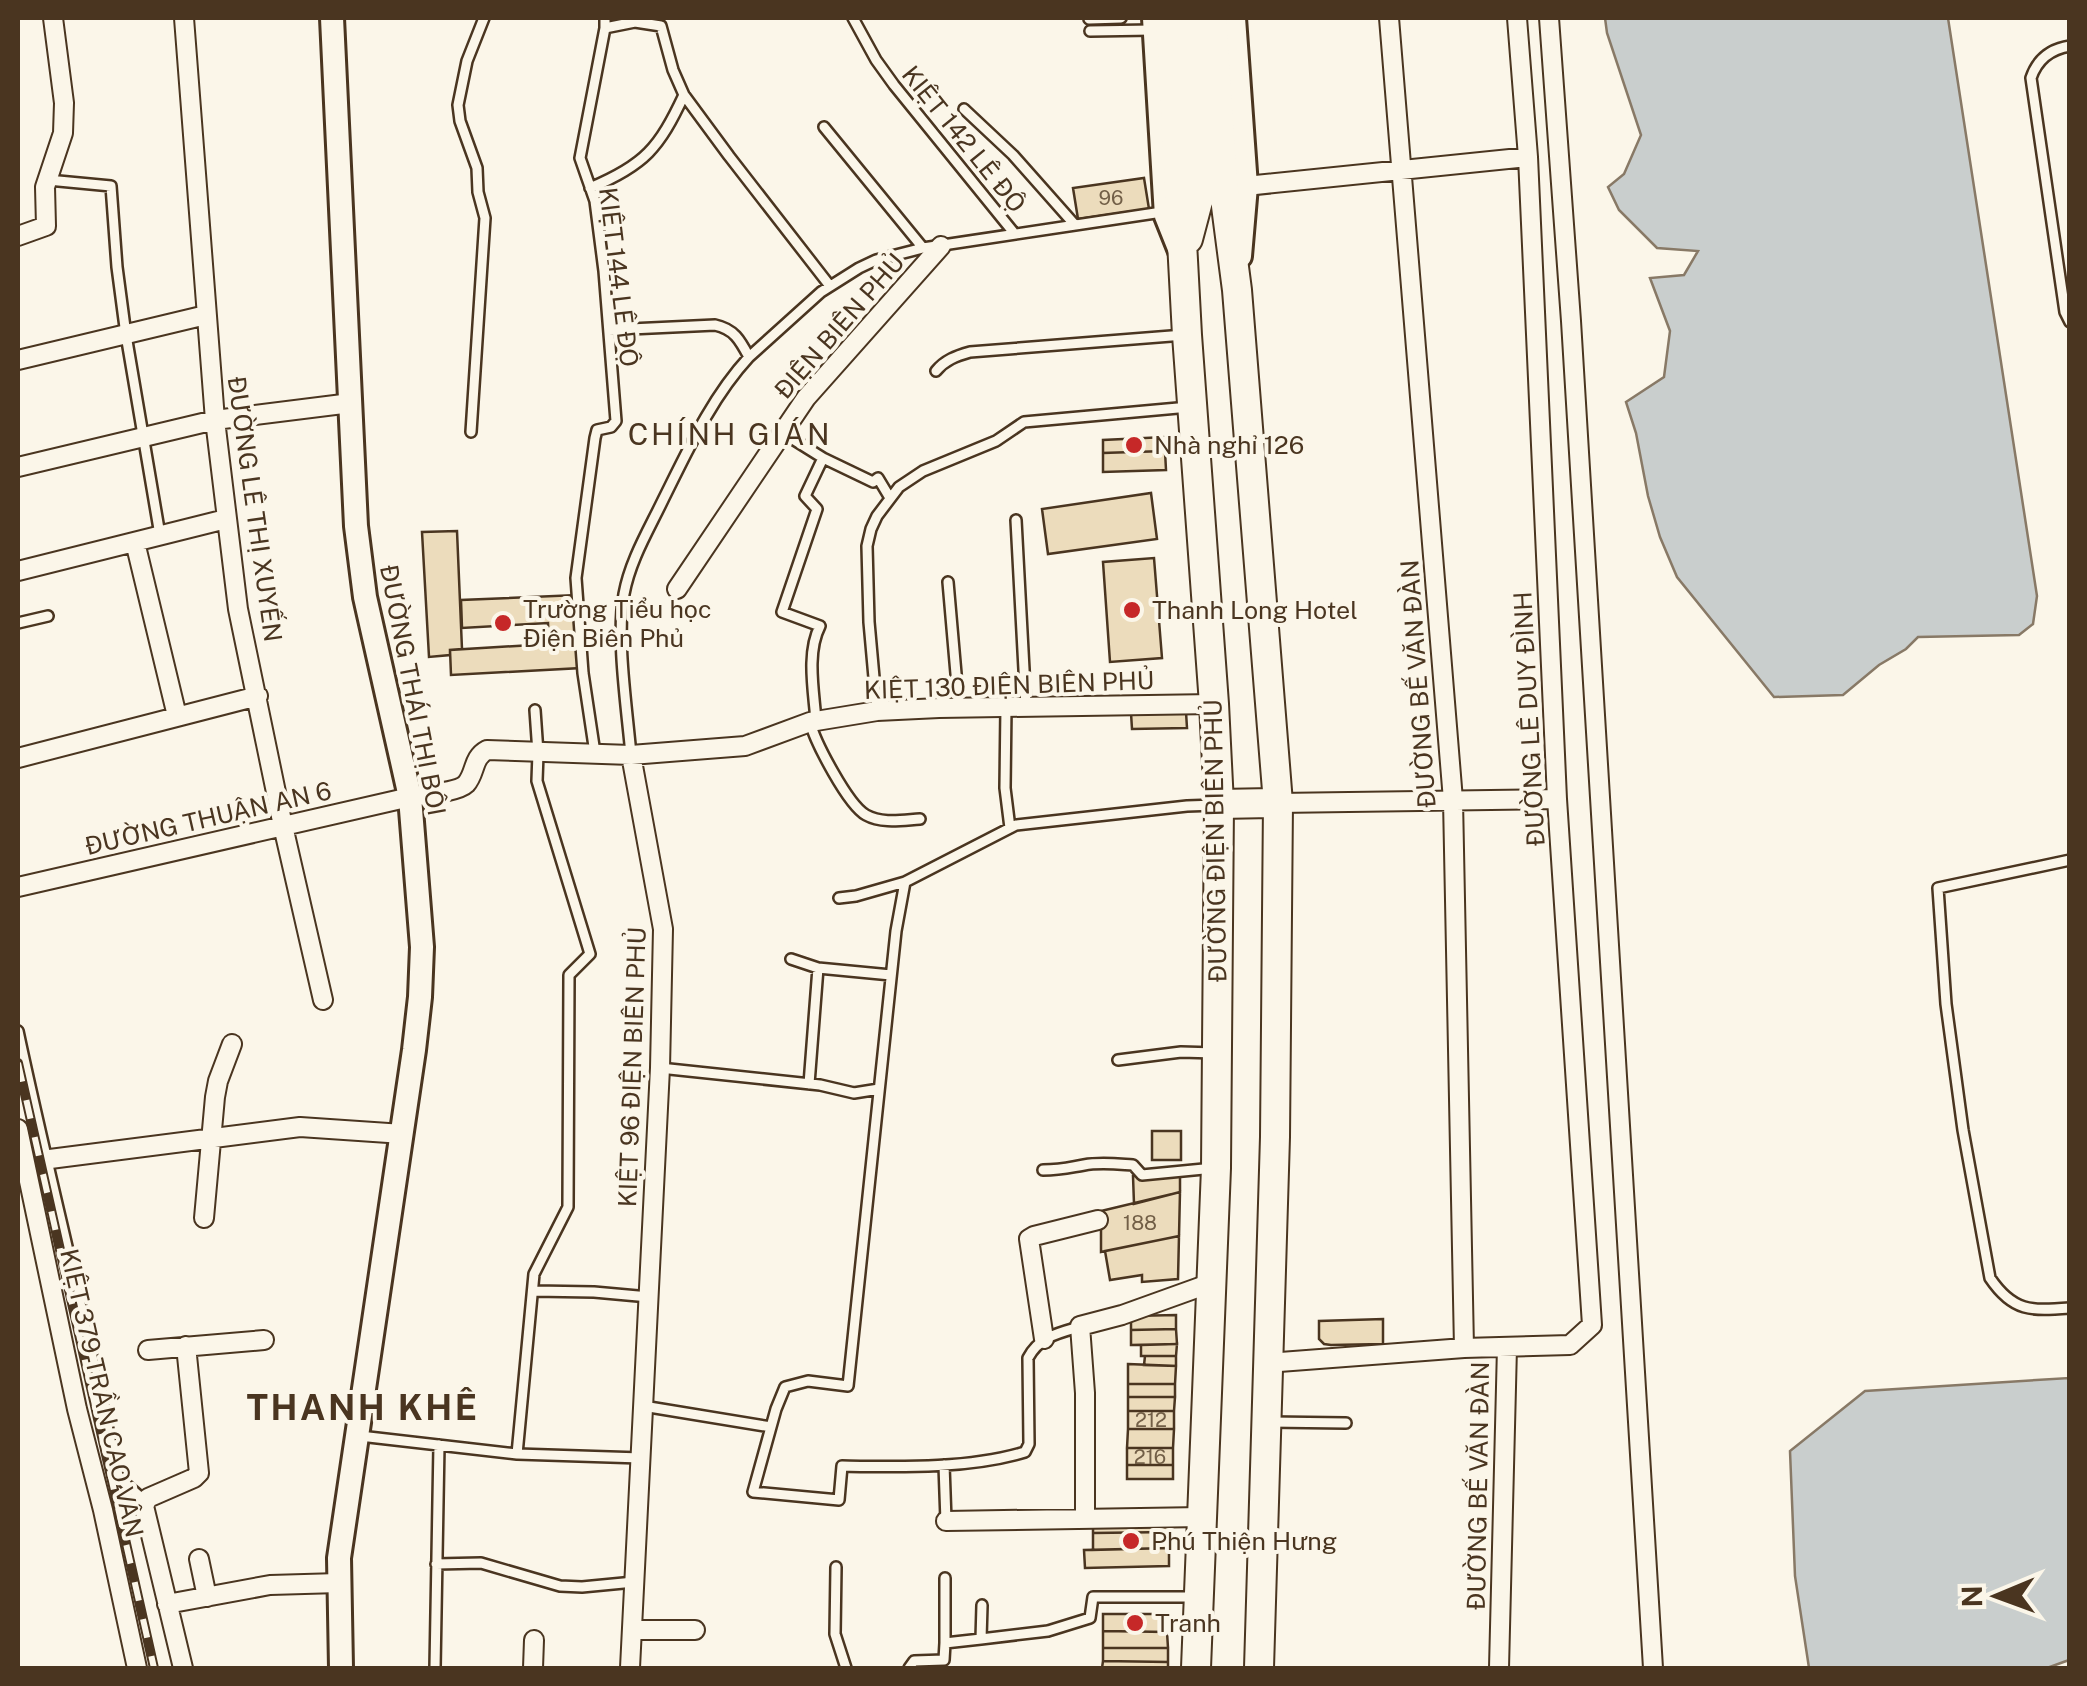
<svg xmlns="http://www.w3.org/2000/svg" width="2087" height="1686" font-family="'Public Sans',sans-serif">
	<rect width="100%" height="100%" fill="#fbf6e9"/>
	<path fill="#c9cecd" stroke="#887966" stroke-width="2.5" d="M1605,18H1948L2037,596L2033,624L2019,635L1918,637L1906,649L1879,665L1843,695L1774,697L1677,577L1660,537L1648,496L1636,433L1626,402L1664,377L1670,331L1650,278L1684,275L1698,251L1657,248L1619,210L1608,187L1624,174L1641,135L1607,33Z
		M2069,1378V1660L2047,1668H1809L1795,1576L1790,1451L1865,1391Z"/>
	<path fill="#ecdcbc" stroke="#4a3520" stroke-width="2.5" d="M1144,178L1149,209L1078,219L1073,188Z
		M1165,437V451L1103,453V440Z
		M1165,451L1166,470L1103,472V453Z
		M1151,493L1157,539L1048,554L1042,509Z
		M457,531L462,649L450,650V655L429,657L422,532Z
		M1154,558L1162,658L1110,662L1103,562Z
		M577,595L581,668L451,675L450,650L549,644L548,623L462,628L461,600Z
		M1186,712L1187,728L1132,729L1131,713Z
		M1152,1131H1181V1160H1152Z
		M1180,1174V1192L1134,1204L1133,1176Z
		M1180,1192L1179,1236L1101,1252V1211Z
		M1179,1236L1178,1279L1142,1282V1275L1110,1280L1105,1251Z
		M1176,1315V1329L1131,1330V1316Z
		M1383,1319V1344L1331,1345L1324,1344L1319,1339V1321Z
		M1176,1329L1177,1344L1131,1345V1330Z
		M1177,1344L1176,1356H1141V1345Z
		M1145,1356H1176V1366L1144,1365Z
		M1128,1364L1176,1366L1175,1384H1128Z
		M1128,1384H1175V1397H1128Z
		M1128,1397H1175L1174,1411H1128Z
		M1128,1411H1174V1429H1128Z
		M1128,1429H1174L1173,1448H1127Z
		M1127,1448H1173V1465H1127Z
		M1127,1465H1173V1479H1127Z
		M1093,1521H1169V1532L1093,1533Z
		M1169,1532V1548L1093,1550V1533Z
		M1169,1548V1566L1085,1568L1084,1550Z
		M1103,1614H1168L1167,1632L1103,1631Z
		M1103,1631L1167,1632L1168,1648H1103Z
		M1103,1648H1168V1662L1103,1661Z
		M1103,1661L1168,1662V1668H1102Z"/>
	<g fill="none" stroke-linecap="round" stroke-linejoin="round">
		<defs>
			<path id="service" d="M853,18L876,60L894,85L1014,233
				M1089,19L1121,18
				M1090,31L1152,30
				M2070,46C2050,49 2037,60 2031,78L2065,312L2070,322
				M684,95L729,156L830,286
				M964,109L1013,155L1075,225
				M824,127L923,248
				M48,180L111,186L117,267L126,335L160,535
				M590,188C645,165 659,148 684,95L673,70L661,26L635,22L605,28
				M609,330L715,325C734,329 740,340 749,357
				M936,371C945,360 956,356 970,352L1184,335
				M471,432L485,218L478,192L477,168L460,121L458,105L467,61L484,18
				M783,433L823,458
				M1016,520L1026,707
				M948,582L959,708
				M18,623L48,616
				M1006,707L1005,788L1010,828
				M877,711L869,622L867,546L871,529L877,516L899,487L923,471L996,441L1024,422L1189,407
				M816,721C814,692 806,653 820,626L782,612L817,509L805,496L823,458L873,482L878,478L890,498
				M810,722C815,742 848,805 866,815C882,824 903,820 920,819
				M595,753L583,673L576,578L595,438L597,430L611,427L616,421L604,271L595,201L580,158L605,28V18
				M631,755C627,708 616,639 624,594C630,561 648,531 662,502C687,452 711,398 749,357L821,292L859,268L876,260L923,248L1162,212
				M2070,860L1938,888L1946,1004L1963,1130L1990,1278C2013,1312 2031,1311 2070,1308
				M839,898L856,896L905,882
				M791,959L818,968L891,975
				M18,1031C49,1177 87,1322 116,1469L119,1478L146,1502
				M1118,1060L1181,1052L1215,1053
				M660,1068L820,1085L854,1093L879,1089
				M809,1084L818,968
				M1043,1170C1061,1170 1067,1168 1084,1165C1100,1162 1117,1164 1133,1165L1142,1175L1214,1168
				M534,1291L594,1292L649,1297
				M1079,1327C1058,1333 1039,1337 1028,1358L1029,1444L1025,1452C969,1469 900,1467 842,1466L839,1500L753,1492L776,1409L785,1387L808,1381L848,1386L896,931L905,882L1016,825L1187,806L1216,805
				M643,1406L771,1427
				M1268,1422L1346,1423
				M360,1436L517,1454L641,1458
				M517,1454L534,1274L568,1207L569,975L590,954L537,781L538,753L535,710
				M944,1465L946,1521
				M436,1564L481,1563L560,1586L582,1587L634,1582
				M836,1567L835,1634L846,1668
				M945,1578V1643L981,1639
				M982,1605L981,1639L1048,1631L1090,1618L1093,1597H1196
				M435,1668L439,1445
				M909,1668L914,1661L944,1660L945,1643"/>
			<path id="minor" d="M184,18L215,420L238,609L283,826L323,1000
				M1389,18L1453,800L1464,1348
				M1549,18L1571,321L1653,1668
				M1246,186L1528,157
				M18,236L46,226L45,187L63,133L64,103L53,18
				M18,360L206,315
				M18,467L215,420L351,403
				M135,542L177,716
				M18,571L226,519
				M677,589L806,398L941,246
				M18,758L258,696
				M1278,803L1557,799
				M18,887L410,797C422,795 458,792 466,784C476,773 472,758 487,750L631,755L745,746L810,722L877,711L939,708L1214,704
				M18,1129L77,1409L103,1510L137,1668
				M50,1159L300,1127L403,1134
				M204,1218L215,1097L218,1081L232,1044
				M1044,1339L1029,1239L1034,1236L1098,1220
				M148,1350L264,1340
				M1267,1363L1464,1348L1570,1345L1592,1325L1557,799L1528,157L1517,18
				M1085,1519V1393L1080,1326L1122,1315L1211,1283
				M946,1521L1202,1517
				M199,1559L207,1597
				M167,1604L270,1585L339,1583
				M632,1630H695
				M183,1668L144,1506L148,1498L194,1478L199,1473L186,1346
				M533,1668L534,1640
				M630,1668L660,1068L663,929L631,755
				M1499,1668L1507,1347"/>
			<path id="tertiary" d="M332,18L356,526L365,597L410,797L422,947L420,997L414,1050L339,1558L341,1668
				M1154,18L1166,216L1180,251
				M1234,18L1246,186L1240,256"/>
			<path id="primary" d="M1170,18L1187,335L1214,704L1219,804L1216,1168L1196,1668
				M1212,18L1223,183L1237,290L1278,803L1275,1137L1259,1668
				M1188,239L1201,190L1191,18
				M1219,804L1278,803"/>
		</defs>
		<use href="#service" stroke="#4a3520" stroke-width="14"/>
		<use href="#minor" stroke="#4a3520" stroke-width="22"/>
		<use href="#tertiary" stroke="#4a3520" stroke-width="28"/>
		<use href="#primary" stroke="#4a3520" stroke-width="32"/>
		<use href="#service" stroke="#fbf6e9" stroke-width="9"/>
		<use href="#minor" stroke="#fbf6e9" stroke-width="18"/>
		<use href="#tertiary" stroke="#fbf6e9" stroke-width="22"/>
		<use href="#primary" stroke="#fbf6e9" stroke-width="28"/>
		<defs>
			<path id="rail" d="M18,1063L154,1668"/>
		</defs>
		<use href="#rail" stroke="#4a3520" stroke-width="10"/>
		<use href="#rail" stroke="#fbf6e9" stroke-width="6" stroke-dasharray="19" stroke-linecap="butt"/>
	</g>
	<g fill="#c62828" stroke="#fbf6e9" stroke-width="4">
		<circle cx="1134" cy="445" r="10"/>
		<circle cx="1132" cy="610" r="10"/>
		<circle cx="503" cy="623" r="10"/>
		<circle cx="1131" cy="1541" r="10"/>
		<circle cx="1135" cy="1623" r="10"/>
	</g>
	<g text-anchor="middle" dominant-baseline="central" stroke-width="8" stroke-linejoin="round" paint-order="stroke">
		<g font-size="20" fill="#725f47">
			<text x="1111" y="198">96</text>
			<text x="1140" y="1223">188</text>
			<text x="1151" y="1420">212</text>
			<text x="1150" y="1457">216</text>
		</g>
		<g font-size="25" fill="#4a3520" stroke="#fbf6e9">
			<text transform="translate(964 139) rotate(51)">KIỆT 142 LÊ ĐỘ</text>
			<text transform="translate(619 277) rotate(83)">KIỆT 144 LÊ ĐỘ</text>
			<text transform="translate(839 326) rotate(-49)">ĐIỆN BIÊN PHỦ</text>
			<text transform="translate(255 509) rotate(82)">ĐƯỜNG LÊ THỊ XUYẾN</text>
			<text transform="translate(1418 684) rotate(-94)">ĐƯỜNG BẾ VĂN ĐÀN</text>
			<text transform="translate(1009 685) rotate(-2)">KIỆT 130 ĐIỆN BIÊN PHỦ</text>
			<text transform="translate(413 690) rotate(79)">ĐƯỜNG THÁI THỊ BÔI</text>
			<text transform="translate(1529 719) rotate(-93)">ĐƯỜNG LÊ DUY ĐÌNH</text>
			<text transform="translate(208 818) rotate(-13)">ĐƯỜNG THUẬN AN 6</text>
			<text transform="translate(1215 841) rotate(-91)">ĐƯỜNG ĐIỆN BIÊN PHỦ</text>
			<text transform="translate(632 1067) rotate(-88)">KIỆT 96 ĐIỆN BIÊN PHỦ</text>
			<text transform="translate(102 1393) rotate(77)">KIỆT 379 TRẦN CAO VÂN</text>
			<text transform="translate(1478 1486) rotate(-89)">ĐƯỜNG BẾ VĂN ĐÀN</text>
		</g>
		<g font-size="25" fill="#4a3520" stroke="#fbf6e9" text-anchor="start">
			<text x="1154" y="445">Nhà nghỉ 126</text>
			<text x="523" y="609">Trường Tiểu học<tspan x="523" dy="29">Điện Biên Phủ</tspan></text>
			<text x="1152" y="610">Thanh Long Hotel</text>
			<text x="1151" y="1541">Phú Thiện Hưng</text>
			<text x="1155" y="1623">Tranh</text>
		</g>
		<g font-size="30" letter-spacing="2.5" fill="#4a3520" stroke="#fbf6e9">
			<text x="730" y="434">CHÍNH GIÁN</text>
		</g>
		<g font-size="35" font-weight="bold" letter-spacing="2.5" fill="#4a3520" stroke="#fbf6e9">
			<text x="363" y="1407">THANH KHÊ</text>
		</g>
	</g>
	<rect width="2087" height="1686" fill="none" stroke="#4a3520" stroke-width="40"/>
	<g transform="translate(1997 1596) rotate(269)" stroke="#fbf6e9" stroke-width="8" paint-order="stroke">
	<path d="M0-8L18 38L0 25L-18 38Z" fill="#4a3520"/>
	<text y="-15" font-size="28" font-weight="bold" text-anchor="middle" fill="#4a3520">N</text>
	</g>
</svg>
